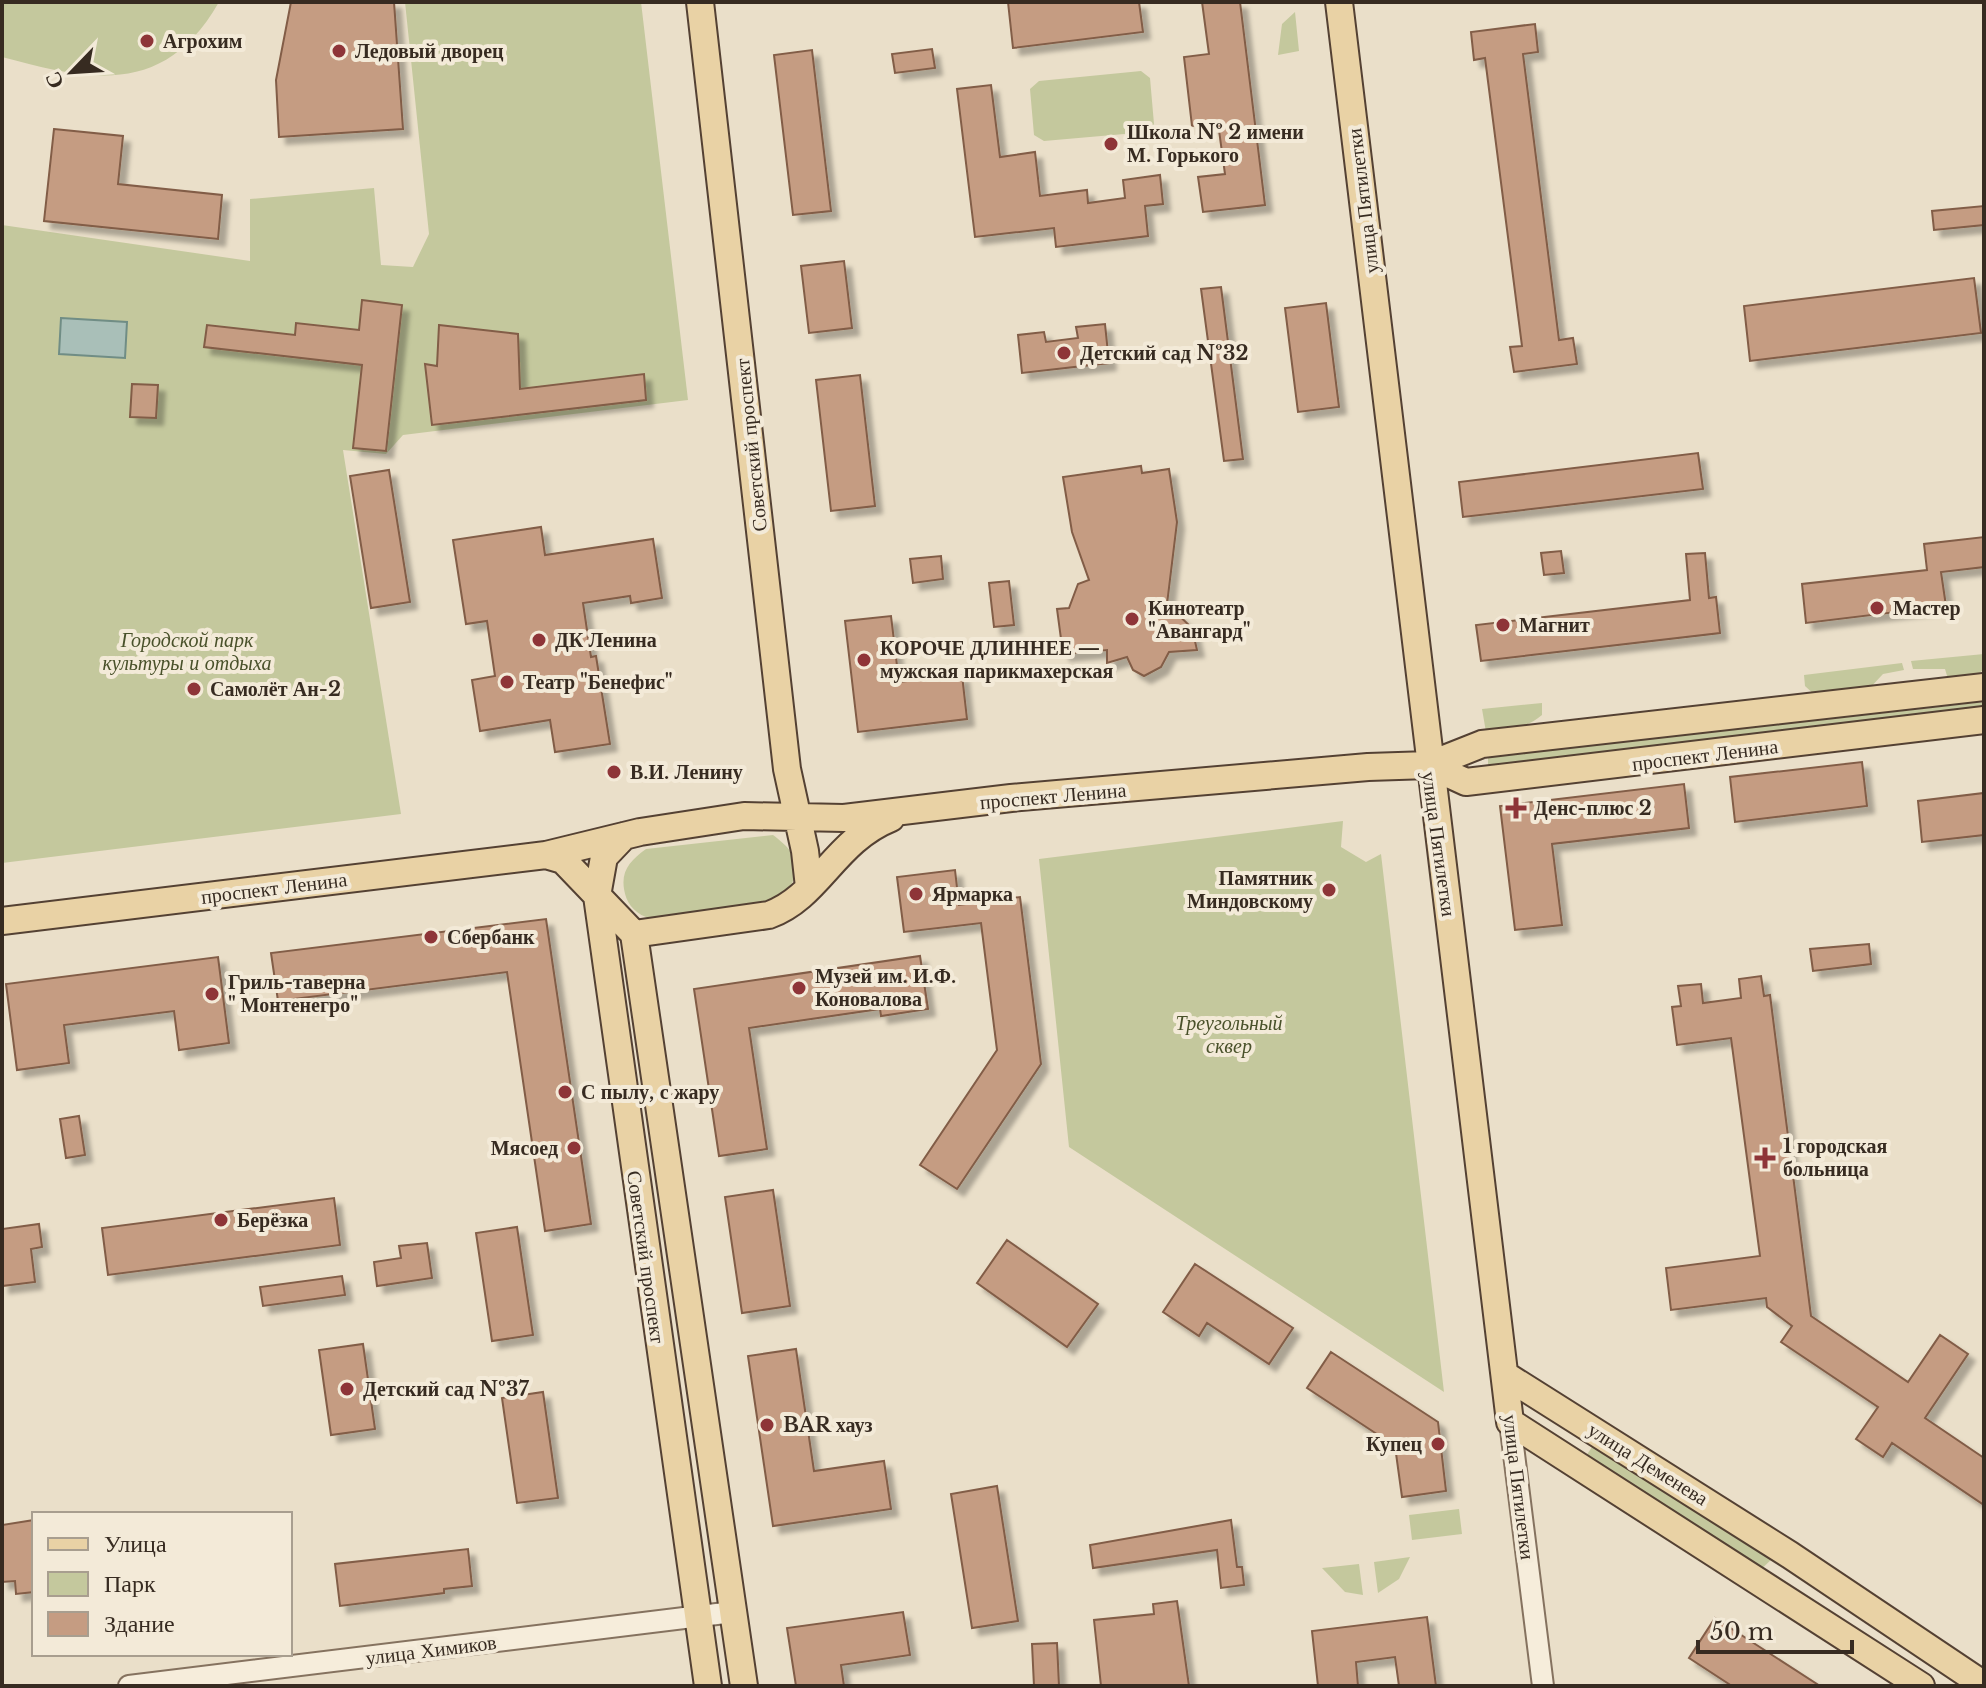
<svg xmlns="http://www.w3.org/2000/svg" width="1986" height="1688" font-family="'Libre Baskerville',serif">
	<defs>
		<filter id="shadow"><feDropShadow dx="7" dy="7" stdDeviation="2" flood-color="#0004"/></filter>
	</defs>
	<rect width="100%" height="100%" fill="#eadfc9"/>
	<path fill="#c4c89d" d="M2,2H219C165,97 91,81 2,57Z
		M405,2H641L688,400L403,435L386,454L343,450L401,814L2,863V225L250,261V199L374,188L381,265L413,267L429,234Z
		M1295,12L1299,51L1278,55L1282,24Z
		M1141,71L1150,78L1154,124L1147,132L1044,141L1034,135L1030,89L1039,81Z
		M1984,654V669L1975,677L1948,679L1945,669H1913L1911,661Z
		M1902,663L1904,670L1883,674L1868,690L1817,697L1805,686L1804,675Z
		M1984,702V709L1488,767V757Z
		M1542,703V715C1526,729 1506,729 1486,732L1482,709Z
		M1343,821L1341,847L1366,862L1381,854L1444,1392L1069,1147L1039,859Z
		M773,835C786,845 800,856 795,875C785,912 739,909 707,914C688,916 664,924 646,917C633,912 626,902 624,889C621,870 631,860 646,849Z
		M1594,1444L1773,1558L1756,1574L1586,1456Z
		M1459,1509L1462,1534L1412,1540L1409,1515Z
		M1410,1557L1399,1579L1378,1593L1374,1562Z
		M1359,1564L1363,1595L1345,1592L1322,1568Z"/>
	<path fill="#a9bfb8" stroke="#708d85" stroke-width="2" d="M61,318L127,322L125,358L59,354Z"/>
	<path fill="#c59c82" stroke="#825d47" stroke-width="2" filter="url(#shadow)" d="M291,2H394L403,129L279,137L276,80Z
		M1008,2H1139L1143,32L1013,48Z
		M1202,2H1240L1265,205L1203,212L1198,177L1225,174L1218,123L1192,126L1184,57L1209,54Z
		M1535,24L1538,52L1523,54L1559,340L1573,338L1577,364L1514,372L1510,347L1522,346L1485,58L1474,60L1471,32Z
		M932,49L935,68L895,73L892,54Z
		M812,50L831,211L793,215L774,55Z
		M991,85L1000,157L1035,152L1040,196L1087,190L1088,203L1125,198L1123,180L1160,175L1163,204L1145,206L1148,236L1056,247L1054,228L975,237L957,89Z
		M54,129L123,136L118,184L222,195L218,239L44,221Z
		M1984,206V225L1934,230L1932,211Z
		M844,261L852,328L809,333L801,266Z
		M1974,278L1981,333L1750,361L1744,306Z
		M1221,287L1243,459L1224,461L1201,289Z
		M362,300L402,305L386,451L353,448L362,365L204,347L207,325L295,335L296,323L359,330Z
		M1326,303L1339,407L1298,412L1285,308Z
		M1105,324L1109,363L1022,373L1018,335L1044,332L1046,342L1078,338L1076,327Z
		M439,325L518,334L520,389L644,374L646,400L432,425L425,364L437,366Z
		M860,375L875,506L831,511L816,380Z
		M132,384L158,385L156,418L130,417Z
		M1698,453L1703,489L1463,517L1459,482Z
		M1141,466L1142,473L1169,469L1177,522L1167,604L1192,628L1197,650L1169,652L1161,667L1144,676L1133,670L1127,657L1107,663V650L1063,654L1057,609L1069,608L1078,584L1089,580L1072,532L1063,477Z
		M389,470L410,602L371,608L350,476Z
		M541,527L545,555L653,539L662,598L631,603L630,596L583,603L591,657L596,656L610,744L555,752L550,720L480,731L472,680L495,676L487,621L466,624L453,540Z
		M1984,537V567L1941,572L1946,606L1806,623L1802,584L1927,570L1924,544Z
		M1561,551L1564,573L1544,575L1541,553Z
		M1705,553L1709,598L1716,597L1720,633L1481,661L1476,625L1690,600L1686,554Z
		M941,556L943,579L913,583L910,559Z
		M1009,581L1014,625L994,627L989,583Z
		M891,616L899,682L962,675L967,719L858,732L845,621Z
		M1862,762L1867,806L1735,822L1730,777Z
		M1684,784L1689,828L1552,844L1562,925L1515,930L1500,806Z
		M1984,793V835L1922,842L1918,801Z
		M955,870L959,905L1020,897L1041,1064L957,1189L920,1165L997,1050L981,923L904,932L897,877Z
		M546,919L591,1224L545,1231L507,972L278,1001L271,953Z
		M1869,944L1871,964L1813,971L1810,949Z
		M920,956L928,1009L881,1016L880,1009L749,1028L767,1149L719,1156L694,989Z
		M218,957L229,1043L179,1050L174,1011L64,1025L69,1063L17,1070L6,984Z
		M1761,976L1764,996L1770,995L1811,1316L1908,1382L1940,1335L1968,1354L1925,1418L1984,1458V1505L1892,1443L1883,1457L1856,1439L1878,1407L1781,1342L1792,1326L1767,1307L1766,1298L1671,1310L1666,1268L1760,1256L1731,1038L1677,1045L1672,1007L1681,1006L1678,986L1701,984L1703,1003L1741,998L1739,979Z
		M79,1116L85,1155L66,1158L60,1119Z
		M773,1190L790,1306L742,1313L725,1197Z
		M334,1198L340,1245L108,1275L102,1228Z
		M39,1224L42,1247L31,1249L35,1282L2,1286V1229Z
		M517,1227L533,1335L492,1341L476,1233Z
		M1007,1240L1098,1304L1067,1347L977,1283Z
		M427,1243L432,1278L377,1286L374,1262L401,1258L399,1246Z
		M1195,1264L1293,1328L1269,1364L1207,1323L1199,1336L1163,1312Z
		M342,1276L345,1295L263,1306L260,1287Z
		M363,1344L375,1429L331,1435L319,1350Z
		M796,1349L814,1471L884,1461L891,1509L773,1526L748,1356Z
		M1331,1352L1438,1422L1446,1491L1402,1497L1395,1446L1307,1388Z
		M543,1392L558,1498L517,1503L502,1398Z
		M997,1486L1018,1621L972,1628L951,1494Z
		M34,1520V1592L16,1594L15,1581L2,1582V1525Z
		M1231,1520L1237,1567H1242L1244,1585L1221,1588L1217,1550L1093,1568L1090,1545Z
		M468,1549L472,1586L444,1589V1593L340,1606L335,1564Z
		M1177,1601L1189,1686H1101L1094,1620L1154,1614L1153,1604Z
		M903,1612L910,1655L841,1665L844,1686H796L787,1628Z
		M1427,1617L1436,1686H1399L1395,1657L1356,1662L1358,1686H1318L1312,1631Z
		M1715,1618L1820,1686H1732L1689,1658Z
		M1057,1643L1059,1686H1034L1032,1644Z"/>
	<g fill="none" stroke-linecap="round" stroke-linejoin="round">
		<defs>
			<path id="minor" d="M1510,1422L1543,1686
				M129,1686L733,1612"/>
			<path id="major" d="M700,2L787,769L805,851L809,887
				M1339,2L1510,1422L1921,1686
				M1429,765L1466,782L1984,720
				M624,836L604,857L597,896L708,1686
				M546,855L563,860L634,934
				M2,921L546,855L640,832L744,816L844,818L1011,798L1368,767L1429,765L1482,744L1984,687
				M634,934L744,1686
				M634,934L769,915C819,897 834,841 891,818
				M1505,1375L1790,1555L1984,1685"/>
		</defs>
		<use href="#minor" stroke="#85725f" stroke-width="24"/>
		<use href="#major" stroke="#544133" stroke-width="30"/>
		<use href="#minor" stroke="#f6eddb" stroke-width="20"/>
		<use href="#major" stroke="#e9d2a5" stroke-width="26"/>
	</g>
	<g fill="#8e3538" stroke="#f3ead8" stroke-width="3">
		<circle cx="147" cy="41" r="8"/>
		<circle cx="339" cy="51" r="8"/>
		<circle cx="1111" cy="144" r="8"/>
		<circle cx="1064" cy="353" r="8"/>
		<circle cx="1877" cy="608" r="8"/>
		<circle cx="1132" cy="619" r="8"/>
		<circle cx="1503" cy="625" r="8"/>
		<circle cx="539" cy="640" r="8"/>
		<circle cx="864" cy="660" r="8"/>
		<circle cx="507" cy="682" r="8"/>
		<circle cx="194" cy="689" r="8"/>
		<circle cx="614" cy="772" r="8"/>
		<path d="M1512 796h8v8h8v8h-8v8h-8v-8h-8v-8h8z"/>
		<circle cx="1329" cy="890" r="8"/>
		<circle cx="916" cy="894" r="8"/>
		<circle cx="431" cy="937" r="8"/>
		<circle cx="799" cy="988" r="8"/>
		<circle cx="212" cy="994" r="8"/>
		<circle cx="565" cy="1092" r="8"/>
		<circle cx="574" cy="1148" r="8"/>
		<path d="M1761 1146h8v8h8v8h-8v8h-8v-8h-8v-8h8z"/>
		<circle cx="221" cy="1220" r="8"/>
		<circle cx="347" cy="1389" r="8"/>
		<circle cx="767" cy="1425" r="8"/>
		<circle cx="1438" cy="1444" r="8"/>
	</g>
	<g text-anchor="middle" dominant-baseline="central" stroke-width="8" stroke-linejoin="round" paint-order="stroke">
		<g font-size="20" font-weight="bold" fill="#372b21" stroke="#f3ead8" text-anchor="start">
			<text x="163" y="41">Агрохим</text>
			<text x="355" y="51">Ледовый дворец</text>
			<text x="1127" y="132">Школа № 2 имени<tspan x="1127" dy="23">М. Горького</tspan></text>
			<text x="1080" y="353">Детский сад №32</text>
			<text x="1148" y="608">Кинотеатр<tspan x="1148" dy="23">"Авангард"</tspan></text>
			<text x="1893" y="608">Мастер</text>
			<text x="1519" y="625">Магнит</text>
			<text x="555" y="640">ДК Ленина</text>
			<text x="880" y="648">КОРОЧЕ ДЛИННЕЕ —<tspan x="880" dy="23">мужская парикмахерская</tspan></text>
			<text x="523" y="682">Театр "Бенефис"</text>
			<text x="210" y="689">Самолёт Ан-2</text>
			<text x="630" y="772">В.И. Ленину</text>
			<text x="1534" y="808">Денс-плюс 2</text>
			<text x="1313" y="878" text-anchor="end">Памятник<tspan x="1313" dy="23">Миндовскому</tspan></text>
			<text x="932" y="894">Ярмарка</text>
			<text x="447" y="937">Сбербанк</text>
			<text x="815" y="976">Музей им. И.Ф.<tspan x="815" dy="23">Коновалова</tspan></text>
			<text x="228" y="982">Гриль-таверна<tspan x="228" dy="23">" Монтенегро"</tspan></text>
			<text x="581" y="1092">С пылу, с жару</text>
			<text x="1783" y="1146">1 городская<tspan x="1783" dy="23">больница</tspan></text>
			<text x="558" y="1148" text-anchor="end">Мясоед</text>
			<text x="237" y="1220">Берёзка</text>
			<text x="363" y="1389">Детский сад №37</text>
			<text x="783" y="1425">BAR хауз</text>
			<text x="1422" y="1444" text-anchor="end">Купец</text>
		</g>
		<g font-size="20" fill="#372b21" stroke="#f3ead8">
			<text transform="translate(1363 201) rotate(-97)">улица Пятилетки</text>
			<text transform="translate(751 445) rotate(-96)">Советский проспект</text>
			<text transform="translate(1705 755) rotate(-7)">проспект Ленина</text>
			<text transform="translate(1053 796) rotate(-5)">проспект Ленина</text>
			<text transform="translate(1439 844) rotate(82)">улица Пятилетки</text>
			<text transform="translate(274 888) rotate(-7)">проспект Ленина</text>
			<text transform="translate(646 1257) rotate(82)">Советский проспект</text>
			<text transform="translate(1648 1464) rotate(32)">улица Деменева</text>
			<text transform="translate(1519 1487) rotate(83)">улица Пятилетки</text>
			<text transform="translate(431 1650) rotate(-7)">улица Химиков</text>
		</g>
		<g font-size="20" font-style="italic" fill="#49512a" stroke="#f3ead8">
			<text x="187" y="640">Городской парк<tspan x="187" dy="23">культуры и отдыха</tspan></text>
			<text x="1229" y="1023">Треугольный<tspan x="1229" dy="23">сквер</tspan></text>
		</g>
	</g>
	<rect width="1986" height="1688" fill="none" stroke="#372b21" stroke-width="8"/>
	<rect x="32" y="1512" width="260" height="144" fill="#f3ead8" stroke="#a89e8f" stroke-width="2"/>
	<rect x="48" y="1538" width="40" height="12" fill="#e9d2a5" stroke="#a89e8f" stroke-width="2"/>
	<text x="104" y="1552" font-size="24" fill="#372b21">Улица</text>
	<rect x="48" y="1572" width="40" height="24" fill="#c4c89d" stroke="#a89e8f" stroke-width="2"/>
	<text x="104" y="1592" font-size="24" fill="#372b21">Парк</text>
	<rect x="48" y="1612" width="40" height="24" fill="#c59c82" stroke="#a89e8f" stroke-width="2"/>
	<text x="104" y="1632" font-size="24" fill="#372b21">Здание</text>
	<g transform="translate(72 72) rotate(245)" stroke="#f3ead8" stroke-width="6" paint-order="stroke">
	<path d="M0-6L14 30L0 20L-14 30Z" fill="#372b21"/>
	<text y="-12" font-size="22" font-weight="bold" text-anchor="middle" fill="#372b21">С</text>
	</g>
	<path d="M1698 1640v12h154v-12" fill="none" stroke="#372b21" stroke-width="4"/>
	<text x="1710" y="1640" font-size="24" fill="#372b21" stroke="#f3ead8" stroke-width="6" paint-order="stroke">50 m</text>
</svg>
